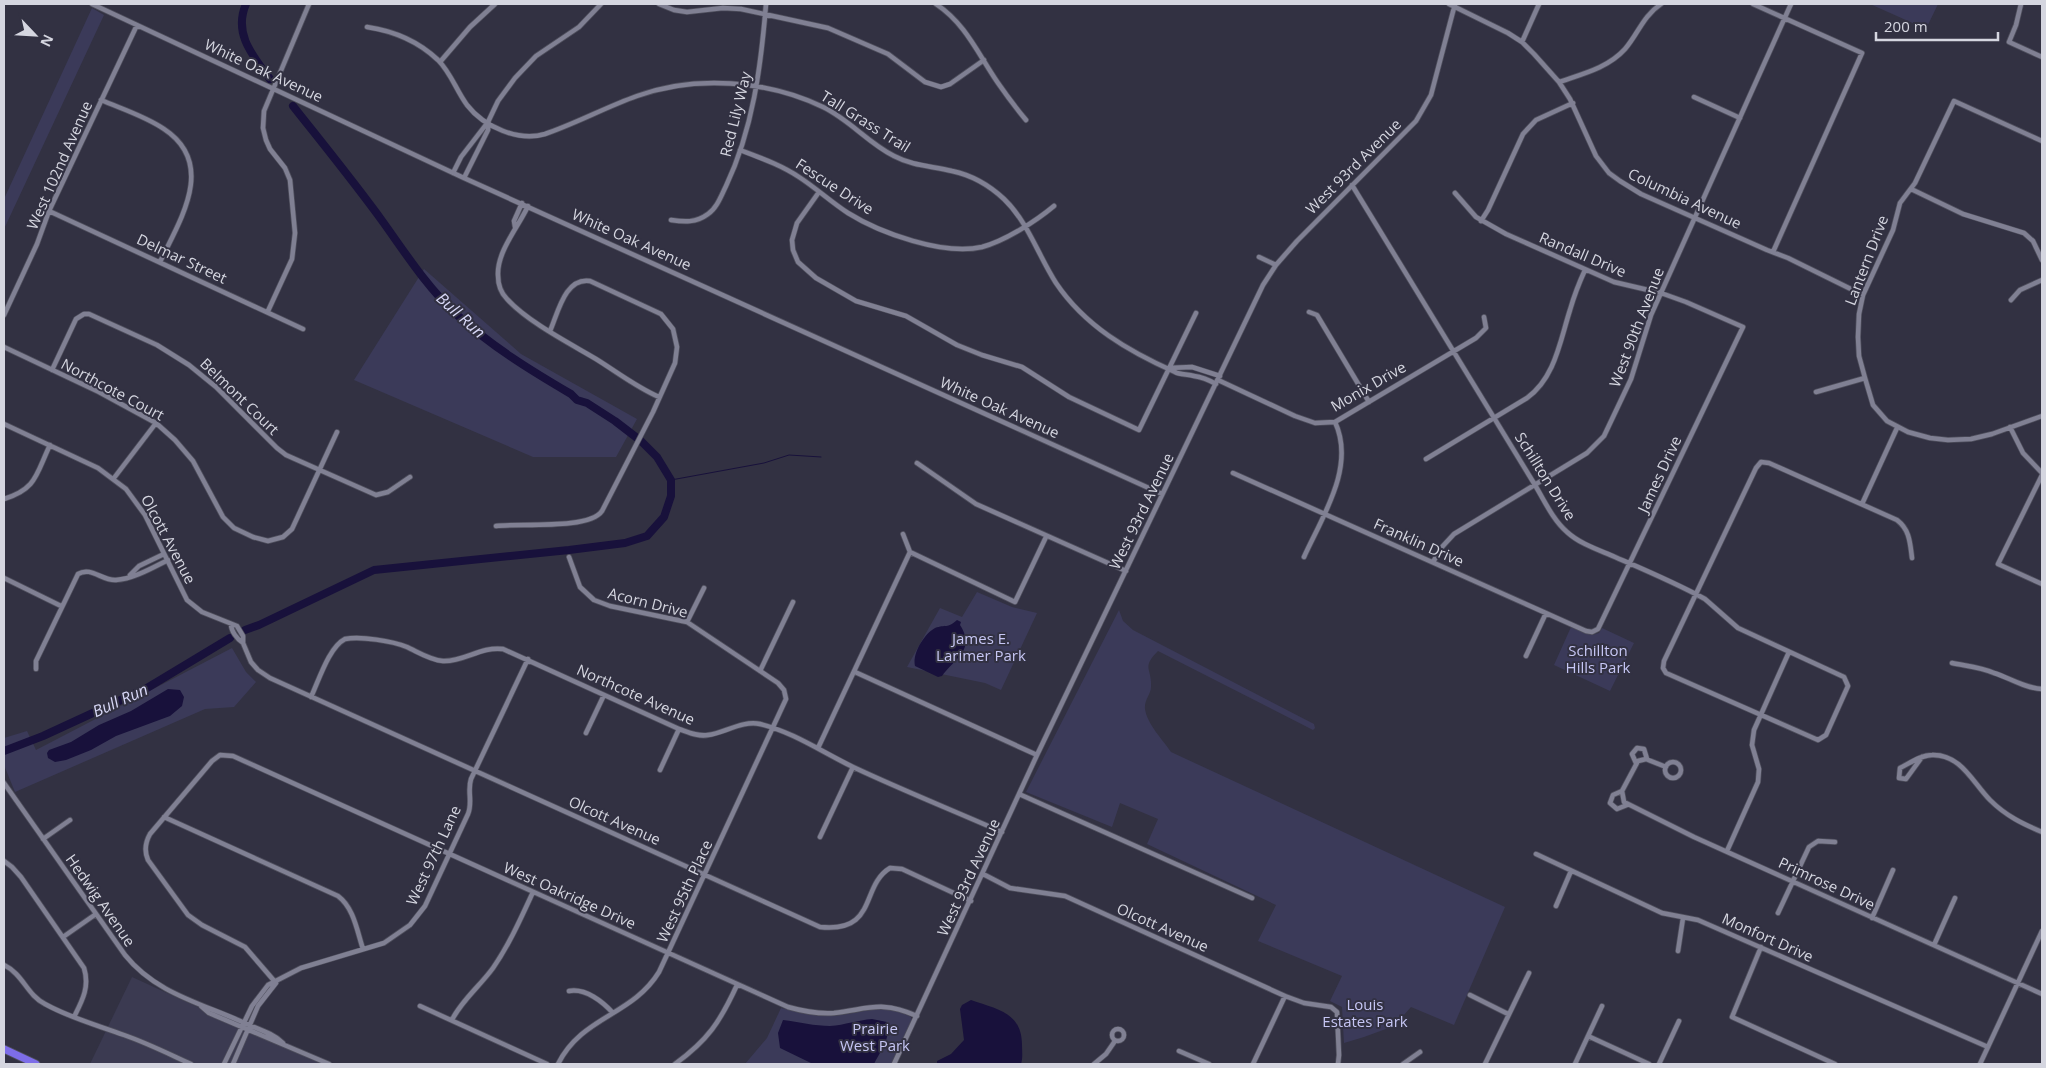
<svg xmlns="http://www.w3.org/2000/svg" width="2046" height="1068" font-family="'Open Sans',sans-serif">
	<rect width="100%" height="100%" fill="#323142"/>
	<path fill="#3b3a51" d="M132,977L322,1064H90Z"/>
	<path fill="#3b3a59" d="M1870,4H1938L1926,29Z
		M92,8L104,15L4,229V199Z
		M424,269L521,354L637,419L616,457H533L354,380Z
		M977,592L1012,607L1037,613L1001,690L985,683L907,667L940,608L962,617Z
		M1119,610L1123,621L1133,630L1314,724L1315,728L1313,730L1158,651C1141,668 1152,668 1151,687C1151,694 1144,700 1145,709C1147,724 1163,740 1171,752L1505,907L1454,1025L1411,1007L1394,1026L1364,1037L1344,1043L1342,1007L1330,1001L1342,976L1258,941L1276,905L1147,844L1158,819L1120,803L1112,827L1026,792Z
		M1571,627L1592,635L1599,633L1602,628L1634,643L1610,691L1554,665Z
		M232,648L246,672L256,682L234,707L205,709L15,792L4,765V738L27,731L36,750Z
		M781,1008C796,1011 811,1016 827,1016C855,1016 885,1000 911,1017L912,1023L892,1064H745L767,1038Z"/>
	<path fill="#18113b" d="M957,620L961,622L960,625C976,650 955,658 942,676L938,677L915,666C912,654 924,634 935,628C946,624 947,629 957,620Z
		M168,689L180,690L184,697L182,706L170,716L116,736L91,750L66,760L55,762L48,758L47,753L49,750L71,742L99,725L131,711Z
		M971,1000C996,1009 1022,1012 1022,1045C1022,1051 1023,1058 1021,1064H937V1061L951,1054L964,1040L960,1009L962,1005Z
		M872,1019L887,1022C892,1036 880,1052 874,1064H813L780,1048L778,1033L783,1020C799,1022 815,1026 830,1026C845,1025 858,1020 872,1019Z"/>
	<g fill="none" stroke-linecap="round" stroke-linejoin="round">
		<path stroke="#18113b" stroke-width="1" d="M671,480L764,463L789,455L821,457"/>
		<path stroke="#18113b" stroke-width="8" d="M246,4C233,34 253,56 270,79
			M245,630L259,625L374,570L569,550L625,543L647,536L664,517L671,496V480L657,457L641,441L615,421L587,403L577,400L571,394C530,370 491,346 456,314C427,287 406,254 383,222C354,182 323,144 293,106
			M4,751L43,736L147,688L230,638"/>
		<defs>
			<path id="minor" d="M92,4L464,178L1162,494
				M659,4L674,10L687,12L723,8L741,9L828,28L888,54L925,82L941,87L950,84L984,60
				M936,4C966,24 978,54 998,83C1007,96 1016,108 1026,120
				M1449,4L1508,33L1522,42L1534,54L1559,82L1570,99L1596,156L1609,173L1620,181L1641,194L1767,250L1788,258L1863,295
				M1753,4L1862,53L1773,252
				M2021,4L2016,25L2009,42L2042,57
				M367,27C394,31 418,41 438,60C451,73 456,90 467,105C484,127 519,142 545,134C577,123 606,107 637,96C695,75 767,80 823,107C850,120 868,143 894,156C913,166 932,166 952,171C971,175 989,185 1004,199C1028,222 1038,255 1056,283C1085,326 1128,351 1175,372C1180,375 1188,374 1194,376C1202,377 1209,380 1216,384
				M1522,42L1539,4
				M440,62L470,27L495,4
				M1559,82C1582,74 1608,68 1625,49C1638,34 1643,16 1661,4
				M1694,97L1740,118
				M101,100C122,109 145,116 164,129C217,164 180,220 160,262
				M2042,141L1954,101L1915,183L1900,203L1893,230L1863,295L1859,314L1858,337L1859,356L1865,378L1873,405L1887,421L1908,432L1930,438L1948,440L1971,439L1992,434L2042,416
				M740,150C761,158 781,165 799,177C816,188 831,202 848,213C880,233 944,256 982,247C1005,241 1036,221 1054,206
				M453,173L461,157L488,122L498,101L515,78L536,56L579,27L601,4
				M464,178L488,130V122
				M1352,185L1535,485C1544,500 1553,520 1567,532C1580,544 1599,550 1615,557C1645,570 1676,583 1705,599L1738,628L1844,677L1848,686L1826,735L1818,740L1666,673L1663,668L1664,661L1756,468L1761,462L1769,463L1897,520C1910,530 1910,543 1912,558
				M1911,189L1963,214L2024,233L2033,241L2042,260
				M819,192L797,223L792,240L793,250L798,262L816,278L856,301L906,316L957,345L982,355L1022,367L1069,397L1139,430L1196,313
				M528,206C519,226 497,251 498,275C498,284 501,293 507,299C528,322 569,343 596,359C617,372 636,387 659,397
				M49,211L303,329
				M671,220C684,222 696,223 708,214C717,208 721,196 726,186C753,129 761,66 766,4
				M1481,221L1488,210L1523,134L1536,120L1573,103
				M515,227L514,221L522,203
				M1259,257L1276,265
				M2011,300L2020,290L2042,280
				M268,311L292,259L295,233L290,180L285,168L270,149L266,140L263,128L264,111L309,4
				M1309,312L1317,315L1369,402
				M4,315L37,244L49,211L137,25
				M4,347L99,392L156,423L175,440L193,461L223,517L234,528L253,537L268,541L283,537L292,529L337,432
				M1169,368L1192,367L1220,376
				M52,370L76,319L84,314H89L157,345L189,365L216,387L277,448L286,455L376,495L388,492L410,477
				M1218,380L1295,416L1315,423L1335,422L1476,338L1486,328L1484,317
				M1816,392L1865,378
				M4,424L98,468L126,489L145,515L187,600L202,612L237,626L243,636V643L251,662L258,670L270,678L820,927C878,933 860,886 890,868L902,869L971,901
				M2010,427L2023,453L2042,473
				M1426,459L1527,398C1555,378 1560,341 1570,310C1574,296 1579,283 1585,270
				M917,463L976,504L1126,571
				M1233,473L1586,631L1592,632L1598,629L1743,327L1686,302L1661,293L1614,282L1506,234L1476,217L1455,193
				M2042,475L1998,564L2042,584
				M114,478L156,423
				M4,499C37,489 36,474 50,445
				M1862,504L1897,428
				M496,526C519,523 589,530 602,511L653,412L675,363L677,347L673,329L661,314L590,281C565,277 558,313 550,331
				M903,534L910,552L1015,602L1046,537
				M1304,557C1322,517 1356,467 1335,422
				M1433,562L1442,547L1454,534L1587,453L1604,436L1631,379L1651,315L1791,4
				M130,575L139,566L164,554
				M4,578L61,606
				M687,622L704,588
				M231,624C231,631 237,639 243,643
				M1526,656L1546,613
				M1952,663C1966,666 1980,667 1994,673C2010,678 2024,688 2042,689
				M36,669V661L78,574C91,566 102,581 116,580C133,579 152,568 168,560
				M760,671L793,602
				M855,672L1037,755
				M311,697C319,680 329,647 345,639C361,636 392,641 407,647C418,652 430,660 443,661C464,662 481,646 503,649L679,729C688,732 698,737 708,735C724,733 743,720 760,724C793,732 822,752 853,767C902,790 952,810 1002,832
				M586,733L604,695
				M818,748L910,552
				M1922,757L1906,779L1899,778L1900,768C1910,763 1921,755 1932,755C1961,754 1973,783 1990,800C2006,816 2023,824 2042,832
				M1665 770a8 8 0 1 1 16 0a8 8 0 1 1-16 0Z
				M1636,763L1632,754L1637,748L1644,749L1647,759
				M1666,767L1646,759L1638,761L1622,791L1624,802L1694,837L2042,994
				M660,770L679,729
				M4,783L125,955C157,995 205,1004 249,1025C261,1030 274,1034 283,1043
				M1622,791L1613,795L1610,803L1617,809L1627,805
				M1019,794L1252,898
				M164,817L338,896C354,908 357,931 363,949
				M820,837L853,767
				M43,839L70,820
				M1727,851L1758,782L1759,769L1752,745L1754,730L1789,652
				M1536,854L1662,913L1698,920L1988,1047
				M4,861L12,867L21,877L84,968C90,987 82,1001 74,1017
				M983,874L1010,888L1065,896L1285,996L1304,1003L1331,1007L1337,1012L1339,1055L1338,1064
				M1556,906L1571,871
				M1778,913L1809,847L1818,841L1835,842
				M1872,918L1893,870
				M63,937L96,914
				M1934,945L1955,898
				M1761,947L1732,1017L1835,1064
				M1678,951L1683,918
				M4,965C23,974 27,995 45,1004C70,1018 97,1025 124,1035C147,1043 169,1054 191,1064
				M276,983L245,947L202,925L188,915L148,860C144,851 145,843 150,834L212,761L220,755L233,756L788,1007C802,1011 818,1014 834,1013C869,1009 881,1000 917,1016
				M569,991C586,988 603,1002 613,1013
				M1470,995L1508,1014
				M201,1006L209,1013L329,1064
				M420,1006L547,1064
				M452,1020C461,1001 480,986 493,968C509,945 521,918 533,892
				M1112 1035a6 6 0 1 1 12 0a6 6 0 1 1-12 0Z
				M1588,1036L1649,1064
				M1179,1051L1209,1064
				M224,1064L252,1006L268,985L301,968L384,943L410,925L425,906L468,814C473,802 467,791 471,779L528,659
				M233,1064L258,1006L276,983
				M558,1064C582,1016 632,1016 659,972L786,699L784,690L778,683L687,622L610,606L594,600L580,587L569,557
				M675,1064C708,1040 720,1022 737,985
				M894,1064L1037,755L1263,285L1276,265L1297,241L1416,121L1431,95L1455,4
				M1094,1064L1106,1054L1115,1041
				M1253,1064L1285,996
				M1403,1064L1420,1052
				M1485,1064L1529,973
				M1575,1064L1602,1006
				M1659,1064L1679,1021
				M1980,1064L2042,931"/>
			<path id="highway" d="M4,1049L36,1064"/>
		</defs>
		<use href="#minor" stroke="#4e4e5c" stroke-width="6"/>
		<use href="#highway" stroke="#4e4e5c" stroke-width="9"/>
		<use href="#minor" stroke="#808093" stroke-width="4.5"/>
		<use href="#highway" stroke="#7d6de8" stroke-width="7"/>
	</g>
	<g text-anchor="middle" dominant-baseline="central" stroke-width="4" stroke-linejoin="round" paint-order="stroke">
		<g font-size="15" fill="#d5d6e0" stroke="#323142">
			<text transform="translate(264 70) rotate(25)">White Oak Avenue</text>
			<text transform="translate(735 114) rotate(-76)">Red Lily Way</text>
			<text transform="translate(866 121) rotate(32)">Tall Grass Trail</text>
			<text transform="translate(59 165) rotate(-66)">West 102nd Avenue</text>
			<text transform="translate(1353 166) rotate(-45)">West 93rd Avenue</text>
			<text transform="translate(835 186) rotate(33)">Fescue Drive</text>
			<text transform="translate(1685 198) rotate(25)">Columbia Avenue</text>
			<text transform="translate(632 239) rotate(24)">White Oak Avenue</text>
			<text transform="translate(1583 254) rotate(23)">Randall Drive</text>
			<text transform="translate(182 258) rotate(25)">Delmar Street</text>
			<text transform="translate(1866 260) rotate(-69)">Lantern Drive</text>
			<text transform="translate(1636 327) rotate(-69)">West 90th Avenue</text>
			<text transform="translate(1368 386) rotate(-30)">Monix Drive</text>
			<text transform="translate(113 389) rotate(28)">Northcote Court</text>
			<text transform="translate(240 396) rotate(44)">Belmont Court</text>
			<text transform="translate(1000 407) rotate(24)">White Oak Avenue</text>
			<text transform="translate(1659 474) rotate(-65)">James Drive</text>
			<text transform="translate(1546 476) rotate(58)">Schillton Drive</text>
			<text transform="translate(1141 511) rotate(-64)">West 93rd Avenue</text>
			<text transform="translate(169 539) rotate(62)">Olcott Avenue</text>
			<text transform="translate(1419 542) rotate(24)">Franklin Drive</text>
			<text transform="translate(648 602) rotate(14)">Acorn Drive</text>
			<text transform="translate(636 694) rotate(24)">Northcote Avenue</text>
			<text transform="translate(615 820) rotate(24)">Olcott Avenue</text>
			<text transform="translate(433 855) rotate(-65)">West 97th Lane</text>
			<text transform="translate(968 877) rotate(-65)">West 93rd Avenue</text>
			<text transform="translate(1827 883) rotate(25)">Primrose Drive</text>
			<text transform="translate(684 891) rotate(-65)">West 95th Place</text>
			<text transform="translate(570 895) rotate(24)">West Oakridge Drive</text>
			<text transform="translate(101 900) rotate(55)">Hedwig Avenue</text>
			<text transform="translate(1163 927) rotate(24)">Olcott Avenue</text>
			<text transform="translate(1768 937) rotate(24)">Monfort Drive</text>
		</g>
		<g font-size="15" fill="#c6c6f4" stroke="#323142">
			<text x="981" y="638">James E.<tspan x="981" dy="17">Larimer Park</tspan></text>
			<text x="1598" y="650">Schillton<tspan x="1598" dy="17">Hills Park</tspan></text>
			<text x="1365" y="1004">Louis<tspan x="1365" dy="17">Estates Park</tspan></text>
			<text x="875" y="1028">Prairie<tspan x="875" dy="17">West Park</tspan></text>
		</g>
		<g font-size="16" font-style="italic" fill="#d8d8f7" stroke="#323142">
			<text transform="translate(461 315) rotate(42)">Bull Run</text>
			<text transform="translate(120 700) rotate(-24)">Bull Run</text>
		</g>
	</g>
	<rect width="2046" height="1068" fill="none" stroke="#d5d6e0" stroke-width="10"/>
	<g transform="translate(35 35) rotate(115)" stroke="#323142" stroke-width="4" paint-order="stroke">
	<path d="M0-4L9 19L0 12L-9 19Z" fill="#d5d6e0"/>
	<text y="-8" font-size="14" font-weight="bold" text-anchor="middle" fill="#d5d6e0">N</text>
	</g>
	<path d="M1876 32v8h122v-8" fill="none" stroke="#d5d6e0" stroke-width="2.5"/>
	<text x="1884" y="32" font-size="15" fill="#d5d6e0" stroke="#323142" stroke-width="4" paint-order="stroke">200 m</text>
</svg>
